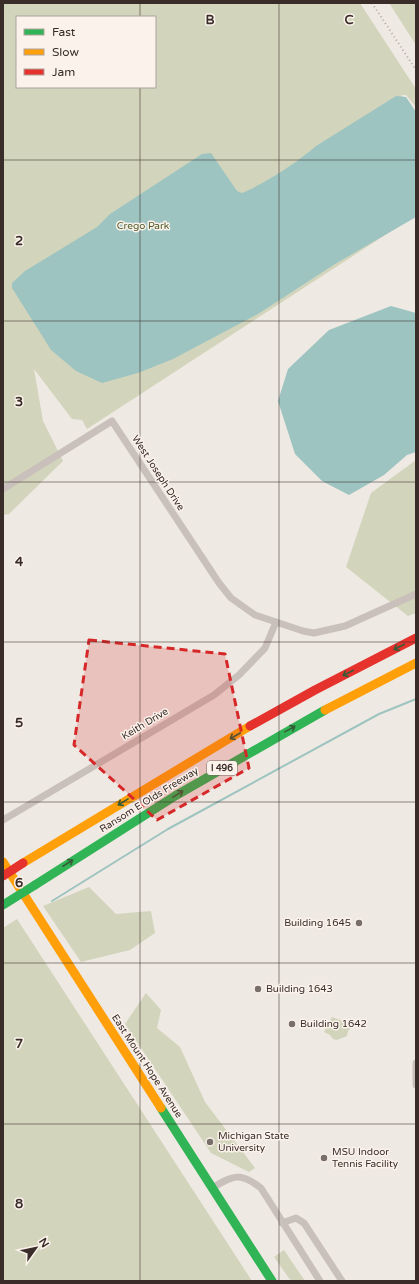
<svg xmlns="http://www.w3.org/2000/svg" width="419" height="1284" font-family="'Varela Round',sans-serif">
	<rect width="100%" height="100%" fill="#efe9e3"/>
	<path fill="#d2d5bc" fill-rule="evenodd" d="M3,3H360L416,89V107L406,95H401L416,118V215L87,429L82,420L72,419L34,369L43,421L63,461L9,514L3,515ZM17,17H155V87H17Z
		M389,3H416V45Z
		M416,460V613L408,616L346,567L371,493Z
		M89,887L116,914L151,911L155,933L130,950L81,962L43,906Z
		M17,919L252,1281H3V928Z
		M146,993L161,1010L157,1028L180,1047L205,1102L255,1168L249,1172L211,1153L125,1024Z
		M332,1017L351,1024L352,1027L348,1031L347,1036L337,1040L333,1039L330,1035L324,1032Z
		M284,1250L305,1281H291L274,1257Z"/>
	<path fill="#9dc4c1" d="M396,96L406,97L416,112V217L335,264L258,314L173,359L138,373L102,383L76,371L51,350L12,288V283L25,271L97,227L110,214L202,154L211,153L237,191L242,193C264,184 298,162 316,146Z
		M391,306L416,313V452L407,455L384,475L349,495L322,481L295,454L278,401L288,369L329,330Z"/>
	<g fill="none" stroke-linecap="round" stroke-linejoin="round">
		<path stroke="#9dc4c1" stroke-width="2" d="M52,901L168,829L379,714L416,699"/>
		<path stroke="#c9c0bb" stroke-width="7" d="M3,489L112,421L219,583L231,598L255,615L303,631L314,633L345,626L416,594
			M3,820L214,695L239,675L265,648L276,622
			M416,1063V1085
			M212,1188C234,1175 240,1172 261,1188L320,1281
			M282,1223L296,1218L304,1223L342,1281"/>
		<path stroke="#30b455" stroke-width="9" d="M35,885L175,796L325,710
			M161,1108L272,1281"/>
		<path stroke="#ff9f0a" stroke-width="9" d="M325,710L416,663
			M3,862L161,1108
			M23,863L250,726"/>
		<path stroke="#e5322d" stroke-width="9" d="M250,726L315,690L416,638"/>
		<path stroke="#b0a9a6" stroke-width="2" stroke-dasharray="1 3" stroke-linecap="butt" d="M372,3L416,70"/>
		<path stroke="#30b455" stroke-width="9" d="M3,905L35,885"/>
		<path stroke="#e5322d" stroke-width="9" d="M3,876L23,863"/>
	</g>
	<defs><path id="oneway-shaft" d="M-6 0H5M1.5-3L5.5 0L1.5 3" fill="none" stroke-width="1.6" stroke-linecap="round" stroke-linejoin="round"/></defs>
	<g stroke="#365c38">
		<use href="#oneway-shaft" transform="translate(399 647) rotate(153)"/>
		<use href="#oneway-shaft" transform="translate(348 673) rotate(153)"/>
		<use href="#oneway-shaft" transform="translate(290 729) rotate(-29)"/>
		<use href="#oneway-shaft" transform="translate(235 736) rotate(150)"/>
		<use href="#oneway-shaft" transform="translate(178 794) rotate(-31)"/>
		<use href="#oneway-shaft" transform="translate(123 802) rotate(149)"/>
		<use href="#oneway-shaft" transform="translate(68 863) rotate(-33)"/>
	</g>
	<path fill="#d62828" fill-opacity="0.2" stroke="#d62828" stroke-width="3" stroke-dasharray="8 5" stroke-linejoin="round" d="M89,640L225,654L249,768L157,820L74,745Z"/>
	<path fill="none" stroke="#3a2d29" stroke-width="1" stroke-opacity="0.55" d="M140,3V17M279,3V1281M140,87V1281M3,160H416M3,321H416M3,482H416M3,642H416M3,802H416M3,963H416M3,1124H416"/>
	<g fill="#796f6a" stroke="#fbf2eb" stroke-width="1.5">
		<circle cx="359" cy="923" r="4"/>
		<circle cx="258" cy="989" r="4"/>
		<circle cx="292" cy="1024" r="4"/>
		<circle cx="210" cy="1142" r="4"/>
		<circle cx="324" cy="1158" r="4"/>
	</g>
	<g text-anchor="middle" dominant-baseline="central" stroke-width="3" stroke-linejoin="round" paint-order="stroke">
		<rect fill="#fbf2eb" stroke="#746863" stroke-width="1" x="207" y="761" width="30" height="14" rx="3"/>
		<g font-size="9" font-weight="bold" fill="#3a2d29">
			<text x="222" y="768">I 496</text>
		</g>
		<g font-size="10" fill="#4d5b2a" stroke="#fbf2eb">
			<text x="143" y="226">Crego Park</text>
		</g>
		<g font-size="10" fill="#3a2d29" stroke="#fbf2eb">
			<text transform="translate(158 473) rotate(57)">West Joseph Drive</text>
			<text transform="translate(145 724) rotate(-31)">Keith Drive</text>
			<text transform="translate(149 800) rotate(-32)">Ransom E Olds Freeway</text>
			<text transform="translate(147 1066) rotate(57)">East Mount Hope Avenue</text>
		</g>
		<g font-size="10" fill="#3a2d29" stroke="#fbf2eb" text-anchor="start">
			<text x="351" y="923" text-anchor="end">Building 1645</text>
			<text x="266" y="989">Building 1643</text>
			<text x="300" y="1024">Building 1642</text>
			<text x="218" y="1136">Michigan State<tspan x="218" dy="12">University</tspan></text>
			<text x="332" y="1152">MSU Indoor<tspan x="332" dy="12">Tennis Facility</tspan></text>
		</g>
	</g>
	<g font-size="13" text-anchor="middle" font-weight="bold" fill="#3a2d29" stroke="#fbf2eb" stroke-width="3" stroke-linejoin="round" paint-order="stroke">
		<text x="210" y="24">B</text>
		<text x="349" y="24">C</text>
		<text x="19" y="245">2</text>
		<text x="19" y="406">3</text>
		<text x="19" y="566">4</text>
		<text x="19" y="727">5</text>
		<text x="19" y="887">6</text>
		<text x="19" y="1048">7</text>
		<text x="19" y="1208">8</text>
	</g>
	<rect width="419" height="1284" fill="none" stroke="#3a2d29" stroke-width="8"/>
	<rect x="16" y="16" width="140" height="72" fill="#fbf2eb" stroke="#aea39d"/>
	<rect x="24" y="29" width="20" height="6" fill="#30b455" stroke="#aea39d"/>
	<text x="52" y="36" font-size="12" fill="#3a2d29">Fast</text>
	<rect x="24" y="49" width="20" height="6" fill="#ff9f0a" stroke="#aea39d"/>
	<text x="52" y="56" font-size="12" fill="#3a2d29">Slow</text>
	<rect x="24" y="69" width="20" height="6" fill="#e5322d" stroke="#aea39d"/>
	<text x="52" y="76" font-size="12" fill="#3a2d29">Jam</text>
	<g transform="translate(36 1248) rotate(57)" stroke="#fbf2eb" stroke-width="3" paint-order="stroke">
	<path d="M0-3L7 15L0 10L-7 15Z" fill="#3a2d29"/>
	<text y="-6" font-size="11" font-weight="bold" text-anchor="middle" fill="#3a2d29">N</text>
	</g>
</svg>
